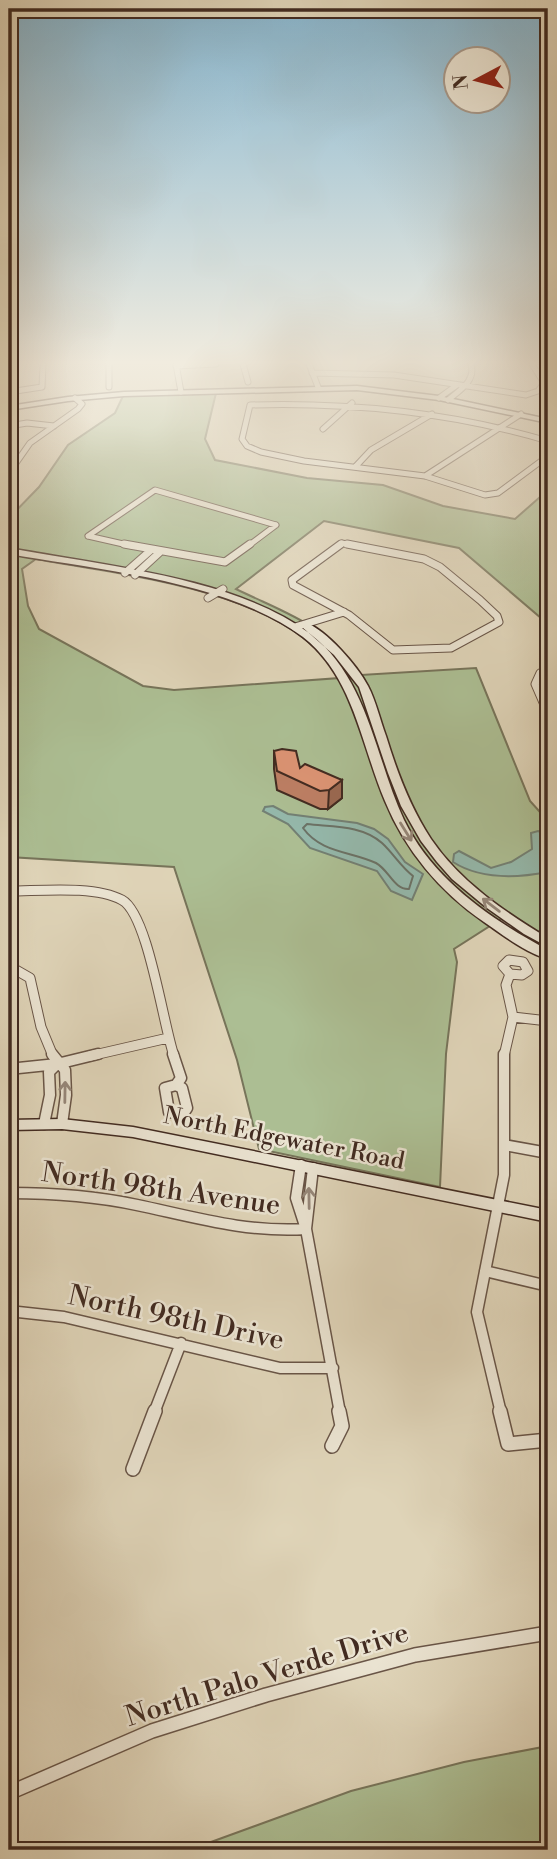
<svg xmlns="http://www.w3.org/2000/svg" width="557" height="1859" font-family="'Libre Bodoni',serif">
	<rect width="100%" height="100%" fill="#dfd4b8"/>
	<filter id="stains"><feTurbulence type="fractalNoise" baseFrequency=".00286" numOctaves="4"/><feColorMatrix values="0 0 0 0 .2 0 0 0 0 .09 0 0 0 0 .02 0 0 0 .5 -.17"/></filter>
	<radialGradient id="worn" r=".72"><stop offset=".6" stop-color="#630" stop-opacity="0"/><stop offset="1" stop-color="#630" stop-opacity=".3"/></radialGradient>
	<path fill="#acbe93" stroke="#77745a" stroke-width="2" fill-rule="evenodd" d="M216,393L205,439L215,460L307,478L383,485L443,506L515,519L548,490V624L459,548L324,521L236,589C287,614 326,624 361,675L476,668L530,801L548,821V948L501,919L454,949L457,962L446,1054L440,1187L259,1149L237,1060L174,867L9,857V518L39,487L68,445L115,413L123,396ZM36,559C126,576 291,590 339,678L174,690L143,686L39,629L28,606L22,569Z
		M548,1746V1850H189L351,1791L464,1762Z"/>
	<path fill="#94b8ab" stroke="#738074" stroke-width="2" d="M273,806L288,814L357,823L374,829L388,839L405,862L423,874L412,900L391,891L377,871L310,848L288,824L263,811L265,807Z
		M538,831L548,835V872C517,878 481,880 453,862L454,854L459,851L491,868L511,862L532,849L531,833Z"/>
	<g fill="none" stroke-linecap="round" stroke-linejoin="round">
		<path stroke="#6b7266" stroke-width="2" d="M307,824C333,827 362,825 382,843C393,853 401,867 413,876L409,889C394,890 389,870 376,863C350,851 321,853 303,828Z"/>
		<defs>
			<path id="street-far4" d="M109,364V387
				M176,364L181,392
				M243,364L248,382
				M309,364L318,387
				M176,366L216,364
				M312,373L394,375L526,395L538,391L544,383L532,364
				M9,392L42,387L43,364
				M439,398L457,385
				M448,400C460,390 476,381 471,364
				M9,426L27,423L54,426
				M323,429L352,403
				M548,441C450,412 352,402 250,405L242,439L247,446L261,452L304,461L425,476L485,495L498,493L548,456
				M356,466L371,450L432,414
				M9,473L30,443L78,409L82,404L75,398
				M425,476L521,414
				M88,536L155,490L276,525
				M88,536L132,546
				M248,546L276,525
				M338,546L342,543L356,546"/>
			<path id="street-far3" d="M124,544L225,562L250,544
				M341,544L292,580L293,585L349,615L393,650L451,648L499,622L497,616L480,600L440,567L424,559L347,544
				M125,573L151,550
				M135,575L160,552
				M208,598L223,589
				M295,627L344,612
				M548,669L540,673L535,684L548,714"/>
			<path id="street-far2" d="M9,891C40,891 94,885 122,900C148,914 163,1024 174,1056
				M509,960L523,962L528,971L522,975L510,974L503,966Z
				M9,966L30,978L41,1027L53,1056
				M513,1017L548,1021
				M90,1056L168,1038
				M504,1056L513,1017L506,985L510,974"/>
			<path id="street-far1" d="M52,1054L65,1070L66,1095L62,1124
				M173,1054L181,1078L176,1085
				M9,1069L57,1064L98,1054
				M176,1085L182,1088L187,1108L183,1114L169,1112L165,1088Z
				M44,1124L50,1095L49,1072L57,1064
				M504,1145L548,1153
				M301,1165L296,1198L306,1229
				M313,1168L306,1229L340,1413
				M9,1193C52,1193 95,1196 137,1205C194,1217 247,1233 306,1229
				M485,1271L548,1286
				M9,1311L64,1317L280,1368H333
				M9,1321L11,1310
				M154,1413L181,1343
				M501,1413L477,1312L504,1175V1054"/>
			<path id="street" d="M500,1411L508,1444L548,1440
				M332,1446L342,1426L339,1411
				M133,1469L155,1411
				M9,1793L152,1731L266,1695L415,1655L548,1633"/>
			<path id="secondary" d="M357,386L439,396L548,419V423L439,400L357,390L124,396L68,401L9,410V406L68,397L124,392Z
				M9,548C100,565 234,577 309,633C368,677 375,758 404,820C433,880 492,920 548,950V959C526,953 503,935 484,922C440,892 405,850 385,801C361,745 354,677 303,637C228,581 99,570 9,554Z
				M305,622C327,631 357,665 368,686C376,701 380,720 386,736C397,772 410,807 431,839C460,882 505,912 548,938V947L524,934L487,908L452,879L437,862L421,841L401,806L388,773L359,687L334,655L302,627V623Z
				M62,1119L133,1127L548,1210V1222L133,1137L62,1129L9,1130V1120Z"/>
		</defs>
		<use href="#street-far4" stroke="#695547" stroke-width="7"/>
		<use href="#street-far3" stroke="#695547" stroke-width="9"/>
		<use href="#street-far2" stroke="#695547" stroke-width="11"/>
		<use href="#street-far1" stroke="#695547" stroke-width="13"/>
		<use href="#street" stroke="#695547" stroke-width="16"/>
		<use href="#secondary" stroke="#422b21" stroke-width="3"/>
		<use href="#street-far4" stroke="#eae3d1" stroke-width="5"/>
		<use href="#street-far3" stroke="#eae3d1" stroke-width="7"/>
		<use href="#street-far2" stroke="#eae3d1" stroke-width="9"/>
		<use href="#street-far1" stroke="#eae3d1" stroke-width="10"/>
		<use href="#street" stroke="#eae3d1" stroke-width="13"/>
		<use href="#secondary" fill="#eae3d1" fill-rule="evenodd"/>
	</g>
	<path fill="#bd7f64" stroke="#422b21" stroke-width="2" d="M274,751L300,768L342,780V798L328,809H320L277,790L274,769Z"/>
	<path fill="#9a6851" stroke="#422b21" stroke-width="2" d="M342,780V798L328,809L329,790Z"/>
	<path fill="#dc9474" stroke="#422b21" stroke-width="2" d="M282,749L296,751L300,768L305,764L342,780L329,790L320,791L277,771L274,751Z"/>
	<defs><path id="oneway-shaft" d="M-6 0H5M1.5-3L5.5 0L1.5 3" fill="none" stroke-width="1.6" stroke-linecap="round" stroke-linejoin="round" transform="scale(1.75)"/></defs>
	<g stroke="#968779">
		<use href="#oneway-shaft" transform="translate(406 832) rotate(58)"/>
		<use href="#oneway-shaft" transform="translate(491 905) rotate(-143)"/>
		<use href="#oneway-shaft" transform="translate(65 1092) rotate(-89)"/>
		<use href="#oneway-shaft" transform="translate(309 1198) rotate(-91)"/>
	</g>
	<linearGradient id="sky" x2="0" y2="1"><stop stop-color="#86b6d0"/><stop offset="0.58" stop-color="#f1ecdf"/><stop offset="1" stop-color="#f1ecdf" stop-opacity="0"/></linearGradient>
	<rect width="557" height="625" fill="url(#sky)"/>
	<g text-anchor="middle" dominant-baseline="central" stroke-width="5" stroke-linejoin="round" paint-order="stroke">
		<g font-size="24" fill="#422b21" stroke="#eae3d1">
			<text transform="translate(284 1139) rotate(11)">North Edgewater Road</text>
		</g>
		<g font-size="28" fill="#422b21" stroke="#eae3d1">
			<text transform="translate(161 1189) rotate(8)">North 98th Avenue</text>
			<text transform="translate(176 1318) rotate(12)">North 98th Drive</text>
			<text transform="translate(267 1675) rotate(-17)">North Palo Verde Drive</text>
		</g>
	</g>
	<rect width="557" height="1859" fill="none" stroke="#dfd4b8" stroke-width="35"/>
	<rect x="10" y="10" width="536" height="1838" fill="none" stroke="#422b21" stroke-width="3.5"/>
	<rect x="18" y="18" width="522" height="1824" fill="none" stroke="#422b21" stroke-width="2"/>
	<g transform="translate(477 80) rotate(263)"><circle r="33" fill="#eae3d1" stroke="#a7998b" stroke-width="2"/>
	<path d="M0-5L12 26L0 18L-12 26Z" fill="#8f2418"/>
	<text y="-10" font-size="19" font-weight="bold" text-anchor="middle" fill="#422b21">N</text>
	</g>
	<rect width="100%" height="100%" filter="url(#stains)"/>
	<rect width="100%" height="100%" fill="url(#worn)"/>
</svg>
